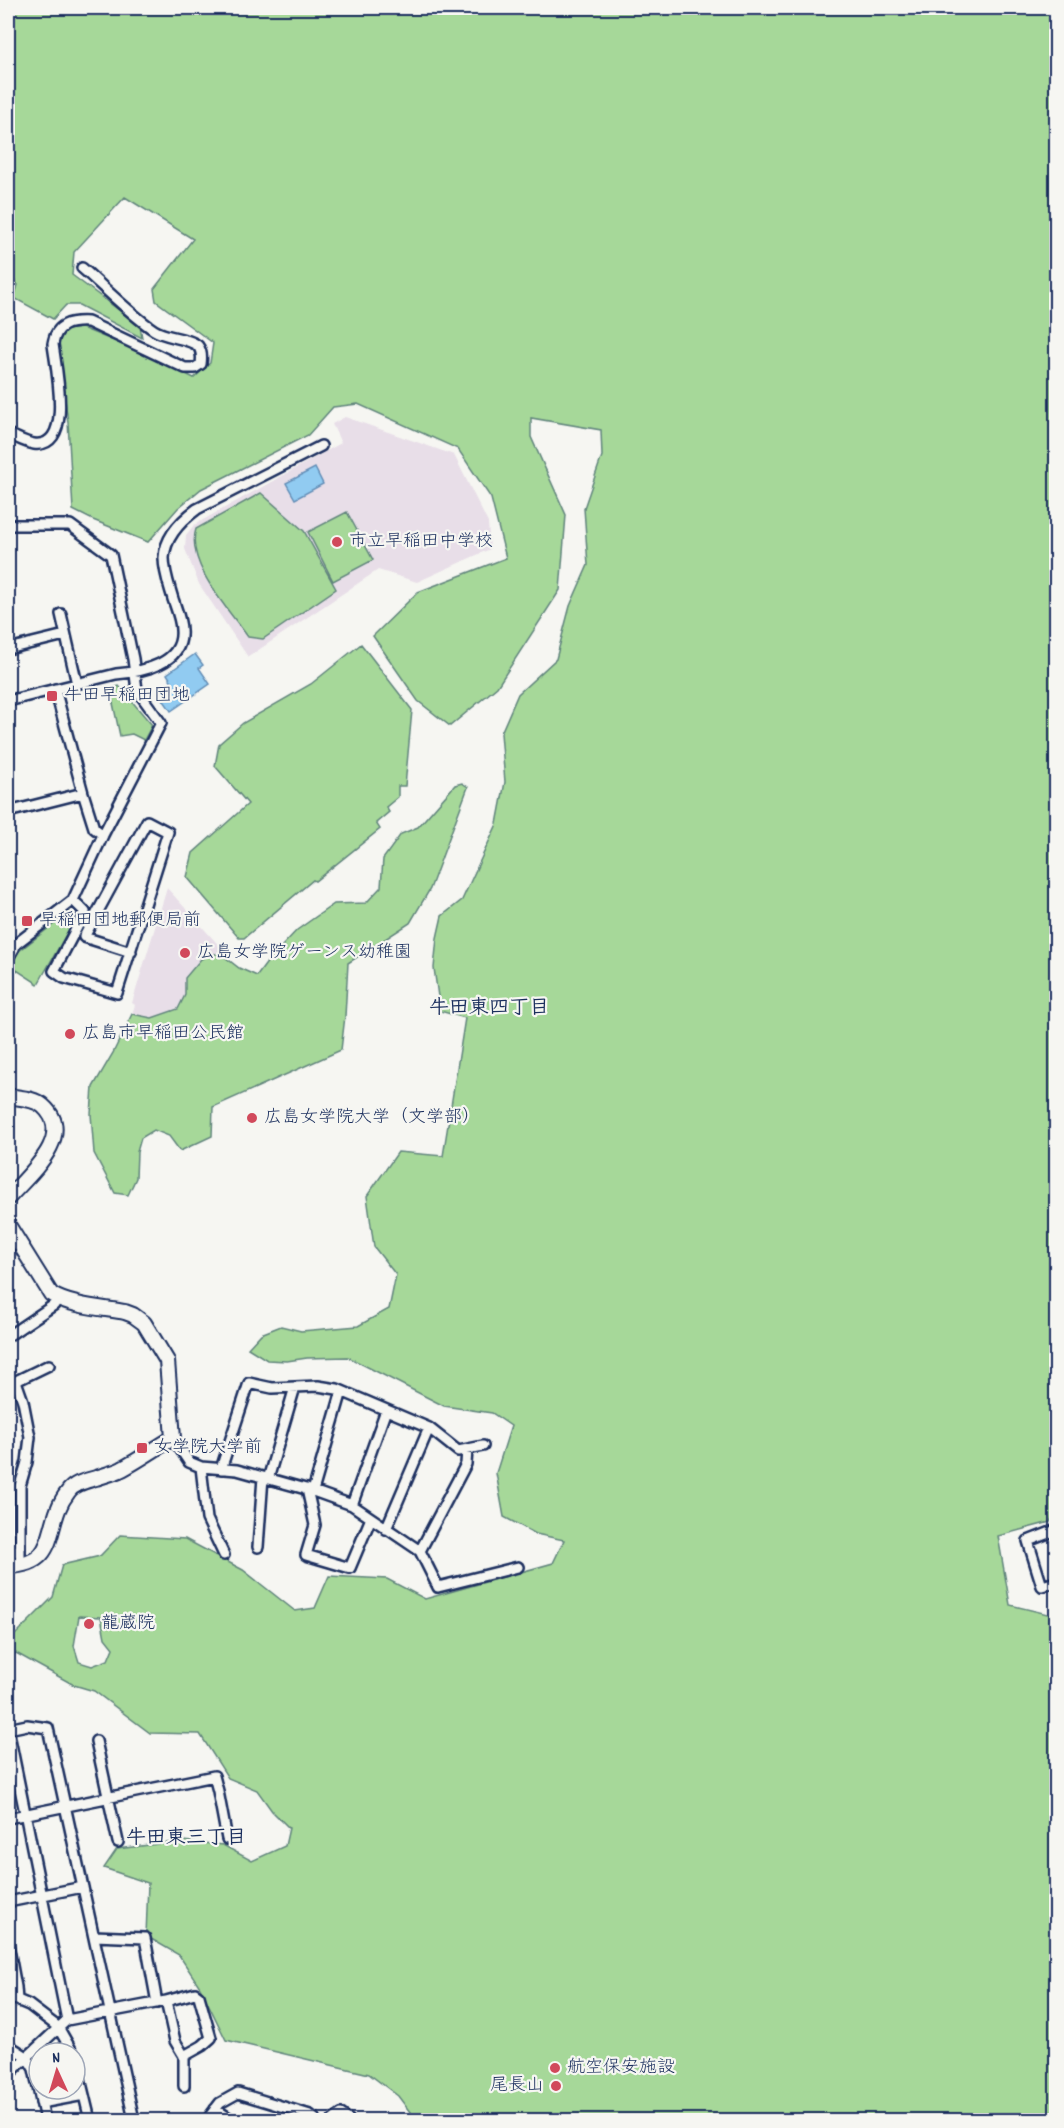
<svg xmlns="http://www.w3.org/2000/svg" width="1064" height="2128" font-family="Dekko,'Klee One',sans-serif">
	<rect width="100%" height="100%" fill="#f6f6f2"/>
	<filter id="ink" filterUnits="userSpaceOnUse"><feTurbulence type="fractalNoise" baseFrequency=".0167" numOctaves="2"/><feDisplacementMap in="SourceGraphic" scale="12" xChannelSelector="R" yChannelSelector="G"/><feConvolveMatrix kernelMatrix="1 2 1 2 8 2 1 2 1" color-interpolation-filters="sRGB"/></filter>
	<g filter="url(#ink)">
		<path fill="#e8dee8" d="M345,417L454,455L488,523L490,549L417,582L378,570L248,657L199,584L185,549L186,535L194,525L341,443L332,424Z
			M167,888L224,951L221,954H211L201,959L186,978L185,995L179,1009L152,1018L132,1014L135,1005L132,1003Z"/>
		<path fill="#a6d899" stroke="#60847c" stroke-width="1.5" fill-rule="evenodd" d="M8,8H1056V1510L1050,1522L998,1536L1010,1605L1056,1616V2120H416L398,2096L369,2074L226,2040L200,1987L179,1955L146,1936L148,1883L104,1868L117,1849L182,1841L223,1845L252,1861L285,1846L289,1828L272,1811L257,1790L228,1778L200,1734L150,1733L94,1691L74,1685L16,1653L8,1660V1639L14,1636L53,1597L62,1565L100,1556L120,1535L185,1539L243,1570L295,1611L315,1608L329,1576L387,1579L425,1599L553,1563L564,1540L536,1534L504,1517L496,1473L511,1426L492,1413L444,1406L348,1357L307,1358L287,1361L267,1360L248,1348L261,1334L281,1326L301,1331L358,1326L389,1309L396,1275L374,1247L367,1196L398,1152L443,1156L465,1018L440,1011L434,968L437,938L442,916L462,900L497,824L505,782L501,733L518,694L556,659L570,606L588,565L584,508L602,456L601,430L531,418V437L566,515L560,590L497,687L450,726L418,701L373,636L418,592L506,558L491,498L458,449L358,404L333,407L308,435L201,489L178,508L148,542L93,520L73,510L68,422L57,341L67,330L82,328L136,350L194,378L210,363L213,343L156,301L154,289L193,239L125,197L74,252L72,275L140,326L142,338L79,305H66L53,319L14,298L18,285L8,272ZM79,1616L101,1617L105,1638L113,1648L108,1660L92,1666L79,1662L74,1646Z
			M261,493L304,531L336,589L263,639L248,637C229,610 185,563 196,529Z
			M347,512L373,560L333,581L308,532Z
			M361,644L412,710L405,786H398V797L386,807L389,812L376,823L380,829L315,881L313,880L244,938H239L187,877L193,853L248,804L215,766L219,744L243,723L311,684Z
			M119,686L152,725L144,740L132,734L120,736L110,689Z
			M462,783L468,787L430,889L410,923L348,963L345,1016L341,1050L213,1107L212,1136L180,1151L169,1136L154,1130L141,1138L137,1152L136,1178L128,1195L115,1193L94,1153L91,1114L93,1087L113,1053L132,1014L152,1018L178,1009L185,995V978L201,959L211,954H221L239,968L257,976L268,961L297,930L334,904L366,903L381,887L383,859L401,834L418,827L455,785Z
			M71,912L75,916L73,922L38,984L9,965L14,955L68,913Z"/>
		<path fill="#91cbf1" stroke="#628db6" stroke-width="1.5" d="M315,468L323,484L295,499L286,483Z
			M195,654L203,665L199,668L210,684L171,711L158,692L172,682L167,674Z"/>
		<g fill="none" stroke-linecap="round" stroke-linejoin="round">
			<defs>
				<path id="street" d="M8,434C16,437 26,443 34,444C75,449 55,364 53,344C56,324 70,321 88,322L185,368H195L201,364C202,357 202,351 198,346C190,338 166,338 154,330C130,314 104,287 82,268
					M8,525H70L111,555L133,659L137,690L161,723L103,835L73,900L12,947L8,940
					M61,614L77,684
					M8,649L65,635
					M55,689L83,793L94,828L103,835
					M8,701L116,674C142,672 184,664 181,630C181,620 176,608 173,599C169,585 164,572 164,558C165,537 182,520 197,509L321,446
					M8,812L83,793
					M73,900L85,912L54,971L64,978L117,993L168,832L147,821L84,937L131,952
					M8,1336L54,1305L58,1298
					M173,1438L189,1462L201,1467L237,1470L313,1491L352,1505L420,1551L438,1587L518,1567
					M201,1467L207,1519L224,1555
					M221,1469L249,1383L272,1388L318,1386L337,1389L429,1428L458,1451L483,1446
					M268,1479L295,1387
					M307,1489L315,1525L306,1555L350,1568L371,1518
					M313,1491L342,1391
					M352,1505L386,1410
					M386,1529L429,1428
					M1056,1530L1028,1541L1042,1586L1056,1582
					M258,1547L263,1477
					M8,1548L20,1553V1558
					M420,1551L466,1464L467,1450
					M20,1553V1486L27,1462L30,1437L23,1401L16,1381L49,1365
					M96,1741L118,1842
					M8,1818L214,1776L218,1791L227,1839
					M8,1902L83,1887
					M94,1936L145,1938L157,2003
					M8,1944L16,1987L17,2000
					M8,1996L29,2005L58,2027L73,2053
					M166,2001L175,2041L184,2056V2086
					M67,2020L8,1729L27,1725L48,1728L134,2120
					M8,2045L27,2057L34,2069L45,2120
					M75,2058L90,2120
					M8,2075L67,2020L166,2001L195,1993L199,1996L211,2038L202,2046L184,2056
					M41,2103L84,2095
					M215,2109L232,2120
					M207,2120L220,2103L238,2093L310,2115L316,2120
					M333,2120L341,2114L349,2120"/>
				<path id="secondary" d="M8,954L12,947
					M8,1096C18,1098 34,1098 43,1106C77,1136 27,1176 8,1198
					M8,1225L51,1294C69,1306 103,1308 125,1312L133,1315L144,1323L167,1361L173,1438C156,1448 139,1460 122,1469C114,1473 104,1475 96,1478C86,1481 74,1483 68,1492C43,1523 62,1565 8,1566"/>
			</defs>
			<use href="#street" stroke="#1b2f5e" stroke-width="14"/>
			<use href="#secondary" stroke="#1b2f5e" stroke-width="18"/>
			<use href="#street" stroke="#f6f6f2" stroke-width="9"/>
			<use href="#secondary" stroke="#f6f6f2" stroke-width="14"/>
		</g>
	</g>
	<g fill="#d1495b" stroke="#f6f6f2" stroke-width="2">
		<circle cx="337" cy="542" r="6"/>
		<rect x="46" y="690" width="12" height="12" rx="3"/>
		<rect x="21" y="915" width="12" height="12" rx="3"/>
		<circle cx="185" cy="953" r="6"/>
		<circle cx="70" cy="1034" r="6"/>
		<circle cx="252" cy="1118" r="6"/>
		<rect x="136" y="1442" width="12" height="12" rx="3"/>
		<circle cx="89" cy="1624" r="6"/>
		<circle cx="555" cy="2068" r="6"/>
		<circle cx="556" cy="2086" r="6"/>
	</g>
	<g text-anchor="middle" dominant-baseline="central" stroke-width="4.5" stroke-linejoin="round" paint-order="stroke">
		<g font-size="18" fill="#1b2f5e" stroke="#f6f6f2" text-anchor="start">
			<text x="349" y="542">市立早稲田中学校</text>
			<text x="64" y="696">牛田早稲田団地</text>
			<text x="39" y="921">早稲田団地郵便局前</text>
			<text x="197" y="953">広島女学院ゲーンス幼稚園</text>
			<text x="82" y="1034">広島市早稲田公民館</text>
			<text x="264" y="1118">広島女学院大学（文学部）</text>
			<text x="154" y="1448">女学院大学前</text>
			<text x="101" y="1624">龍蔵院</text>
			<text x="567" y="2068">航空保安施設</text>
			<text x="544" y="2086" text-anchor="end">尾長山</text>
		</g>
		<g font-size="20" font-weight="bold" fill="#1b2f5e" stroke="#f6f6f2">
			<text x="489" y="1009">牛田東四丁目</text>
			<text x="186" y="1839">牛田東三丁目</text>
		</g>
	</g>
	<rect width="1064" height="2128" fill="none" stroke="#f6f6f2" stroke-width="30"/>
	<rect x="15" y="15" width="1034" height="2098" fill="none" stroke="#1b2f5e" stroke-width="2" filter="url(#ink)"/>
	<g transform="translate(57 2071) rotate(356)"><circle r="28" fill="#f6f6f2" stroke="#9ea6b7" stroke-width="1.5"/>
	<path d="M0-4.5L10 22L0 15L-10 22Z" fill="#d1495b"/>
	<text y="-9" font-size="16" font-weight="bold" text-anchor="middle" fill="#1b2f5e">N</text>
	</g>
</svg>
